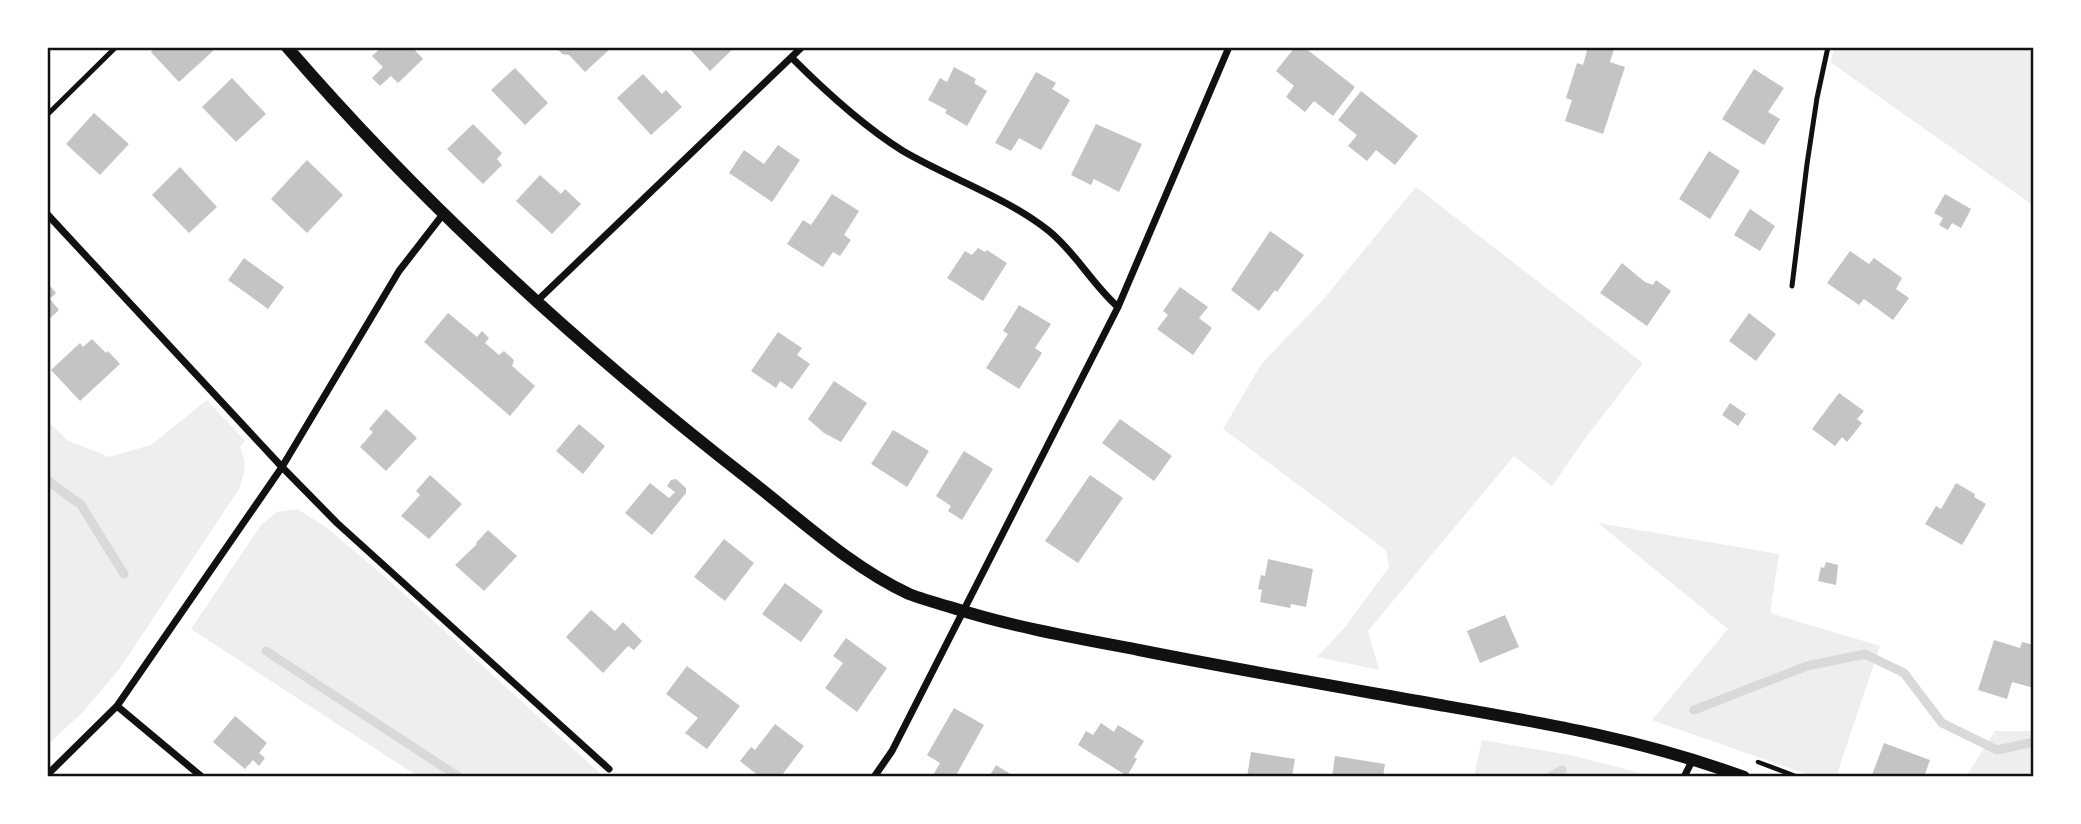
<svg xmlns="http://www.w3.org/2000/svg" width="2081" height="824" font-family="'Archivo Narrow',sans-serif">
	<rect width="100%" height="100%" fill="#fff"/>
	<path fill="#eee" d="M1835,47H2034V206L1830,62Z
		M1416,187L1643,363L1584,440L1552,486L1514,456L1368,631L1379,670L1317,657L1346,626L1389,567L1386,550L1223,429L1262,363L1322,301Z
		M207,400L245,441L240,447C247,463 245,473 239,489L120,668L83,712L47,745V420L67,440L109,457L151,445Z
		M297,509L326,527L391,582L604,777H419L191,629L261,525L277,512Z
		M1598,523L1779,554L1770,613L1880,646L1836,777H1815L1652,720L1728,629Z
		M1995,731H2034V777H1966Z
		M1482,740L1575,756L1656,777H1474Z"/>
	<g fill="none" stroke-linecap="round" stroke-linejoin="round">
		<path stroke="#d9d9d9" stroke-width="9" d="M47,480L81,505L124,574
			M266,651L459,777
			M1694,710L1807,666L1865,654L1904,673L1942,723L1997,750L2034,742
			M1550,777L1562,770"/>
	</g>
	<path fill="#c4c4c4" d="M155,47H209L213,51L179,82L151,52Z
		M382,47H412L423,59L398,83L391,76L380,86L372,78L383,67L372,56Z
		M556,47H609L610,49L585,72L569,55L562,54Z
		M688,47H735L710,71Z
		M1295,47H1304L1355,87L1333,116L1314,101L1305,112L1286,97L1294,86L1276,71Z
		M1588,47L1614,49L1610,62L1625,67L1603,134L1565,121L1572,100L1566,98L1577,63L1583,65Z
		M954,67L976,79L974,83L987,91L967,126L945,113L947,110L928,100L940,78L947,82Z
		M515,68L548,103L525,125L491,90Z
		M1754,69L1784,88L1768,112L1780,119L1764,145L1722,119Z
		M1036,72L1056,83L1052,89L1070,100L1041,150L1019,138L1011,151L995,143Z
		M643,74L662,94L666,90L682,107L651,135L617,98Z
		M232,78L266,114L236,142L202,107Z
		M1361,91L1418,136L1395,165L1376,150L1367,161L1348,146L1357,135L1338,120Z
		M94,113L129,144L100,175L66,144Z
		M473,124L502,153L497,159L502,165L483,184L447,149Z
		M1096,124L1142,144L1119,192L1094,179L1091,185L1071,175Z
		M778,145L800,160L772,202L729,173L744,150L764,164Z
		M1709,151L1740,171L1710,219L1679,199Z
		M307,160L343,195L307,233L271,199Z
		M180,167L217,207L189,233L152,195Z
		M540,175L561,194L565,189L581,204L552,234L516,201Z
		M832,194L859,211L844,235L851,240L840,256L833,252L823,267L787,244L803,220L811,225Z
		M1945,194L1971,209L1961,228L1952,223L1948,230L1939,225L1943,218L1934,213Z
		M1750,209L1775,226L1760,251L1734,235Z
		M1270,231L1304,255L1277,292L1275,290L1259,311L1231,290Z
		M978,248L985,252L987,250L1007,263L983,301L947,278L965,251L972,255Z
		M1850,251L1869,264L1874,258L1902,278L1896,289L1909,298L1893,320L1864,299L1859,305L1827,283Z
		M244,258L284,287L268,309L228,280Z
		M1622,263L1645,282L1653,285L1656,280L1671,291L1647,326L1600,293Z
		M50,286L56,293L50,299L59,310L47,321V288Z
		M1180,287L1208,307L1199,318L1212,328L1193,355L1157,329L1168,315L1163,311Z
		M1019,305L1051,324L1035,348L1042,353L1019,389L986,368L1008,334L1003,331Z
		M448,313L477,337L482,331L489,338L485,343L499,355L504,351L514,360L512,366L535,386L510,416L424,342Z
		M1749,313L1776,334L1756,361L1729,341Z
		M778,332L802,348L797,355L810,364L792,389L780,381L776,388L751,371Z
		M92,339L106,353L108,351L120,364L80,401L51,370L80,343L83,347Z
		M834,381L867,403L841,442L824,433L808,419Z
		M1839,393L1864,411L1857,419L1862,423L1847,442L1842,437L1835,446L1812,429Z
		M1730,403L1746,414L1738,426L1722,415Z
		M386,409L417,438L386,471L360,447L373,432L369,429Z
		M1120,419L1172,456L1154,481L1102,443Z
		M579,424L605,446L583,474L556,451Z
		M893,430L929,451L907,487L871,464Z
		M964,451L993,469L962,520L948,511L951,506L936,496Z
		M430,475L462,504L429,539L401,516L420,495L416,491Z
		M1090,475L1123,498L1078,563L1045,541Z
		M676,479L686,488V493L652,535L625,513L650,483L669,498L675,492L667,486L671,480Z
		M1956,483L1975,494L1974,497L1986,504L1962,545L1925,524L1936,506L1941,509Z
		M488,530L517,556L484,591L455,565L477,544L476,543Z
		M724,539L754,563L725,601L694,577Z
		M1268,559L1313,569L1306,607L1291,604L1290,608L1260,602L1262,590L1258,589L1261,575L1265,576Z
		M1826,562L1838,565L1836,585L1818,581L1821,567L1824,568Z
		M785,583L823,611L801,642L762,614Z
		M591,610L615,631L623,622L642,641L634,650L628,646L603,673L566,637Z
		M1505,615L1519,647L1480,663L1467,631Z
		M846,638L887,668L857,712L825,688L843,663L833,656Z
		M1994,640L2020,648L2022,642L2034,645V688L2012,682L2007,699L1978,690Z
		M687,666L740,706L707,749L685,733L698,718L666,694Z
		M954,708L984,725L955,777H936L933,775L940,763L927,755Z
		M235,716L267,743L259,753L265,758L259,766L253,760L245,769L213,742Z
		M1101,723L1114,732L1118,725L1144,741L1134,757L1137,759L1127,776L1078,745L1086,731L1093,735Z
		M775,724L804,746L782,775L760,777L740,761L751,747L755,750Z
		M1884,743L1930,760L1924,777H1878L1872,775Z
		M1251,752L1295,759L1292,777H1247Z
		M1335,756L1385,764L1383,777H1332Z
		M996,765L1015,777H989Z"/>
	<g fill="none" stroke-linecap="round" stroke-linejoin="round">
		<path stroke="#111" stroke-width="4.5" d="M1758,762L1798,777"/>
		<path stroke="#111" stroke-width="5" d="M47,115L116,47
			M1792,286L1807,164L1817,98L1828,47"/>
		<path stroke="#111" stroke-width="7" d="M792,58C825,91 863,126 903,151C951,179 1006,197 1049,231C1076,253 1092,284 1118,307
			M47,214L282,467L337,523L609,769
			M538,300L802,47
			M117,706L202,777
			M47,775L117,706L282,467L399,271L444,213
			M874,777L892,751L1118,307L1229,47
			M1684,777L1693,759"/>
		<path stroke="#111" stroke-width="12" d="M287,47C425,207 584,351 751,481C801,520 851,567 909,594C922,599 936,603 950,607C1012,627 1076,638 1139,650C1239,670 1339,687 1440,705C1544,723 1644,740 1744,777"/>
	</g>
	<rect width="2081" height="824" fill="none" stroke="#ffffff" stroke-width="98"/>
	<rect x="49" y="49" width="1983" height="726" fill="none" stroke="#111" stroke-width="2.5"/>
</svg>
